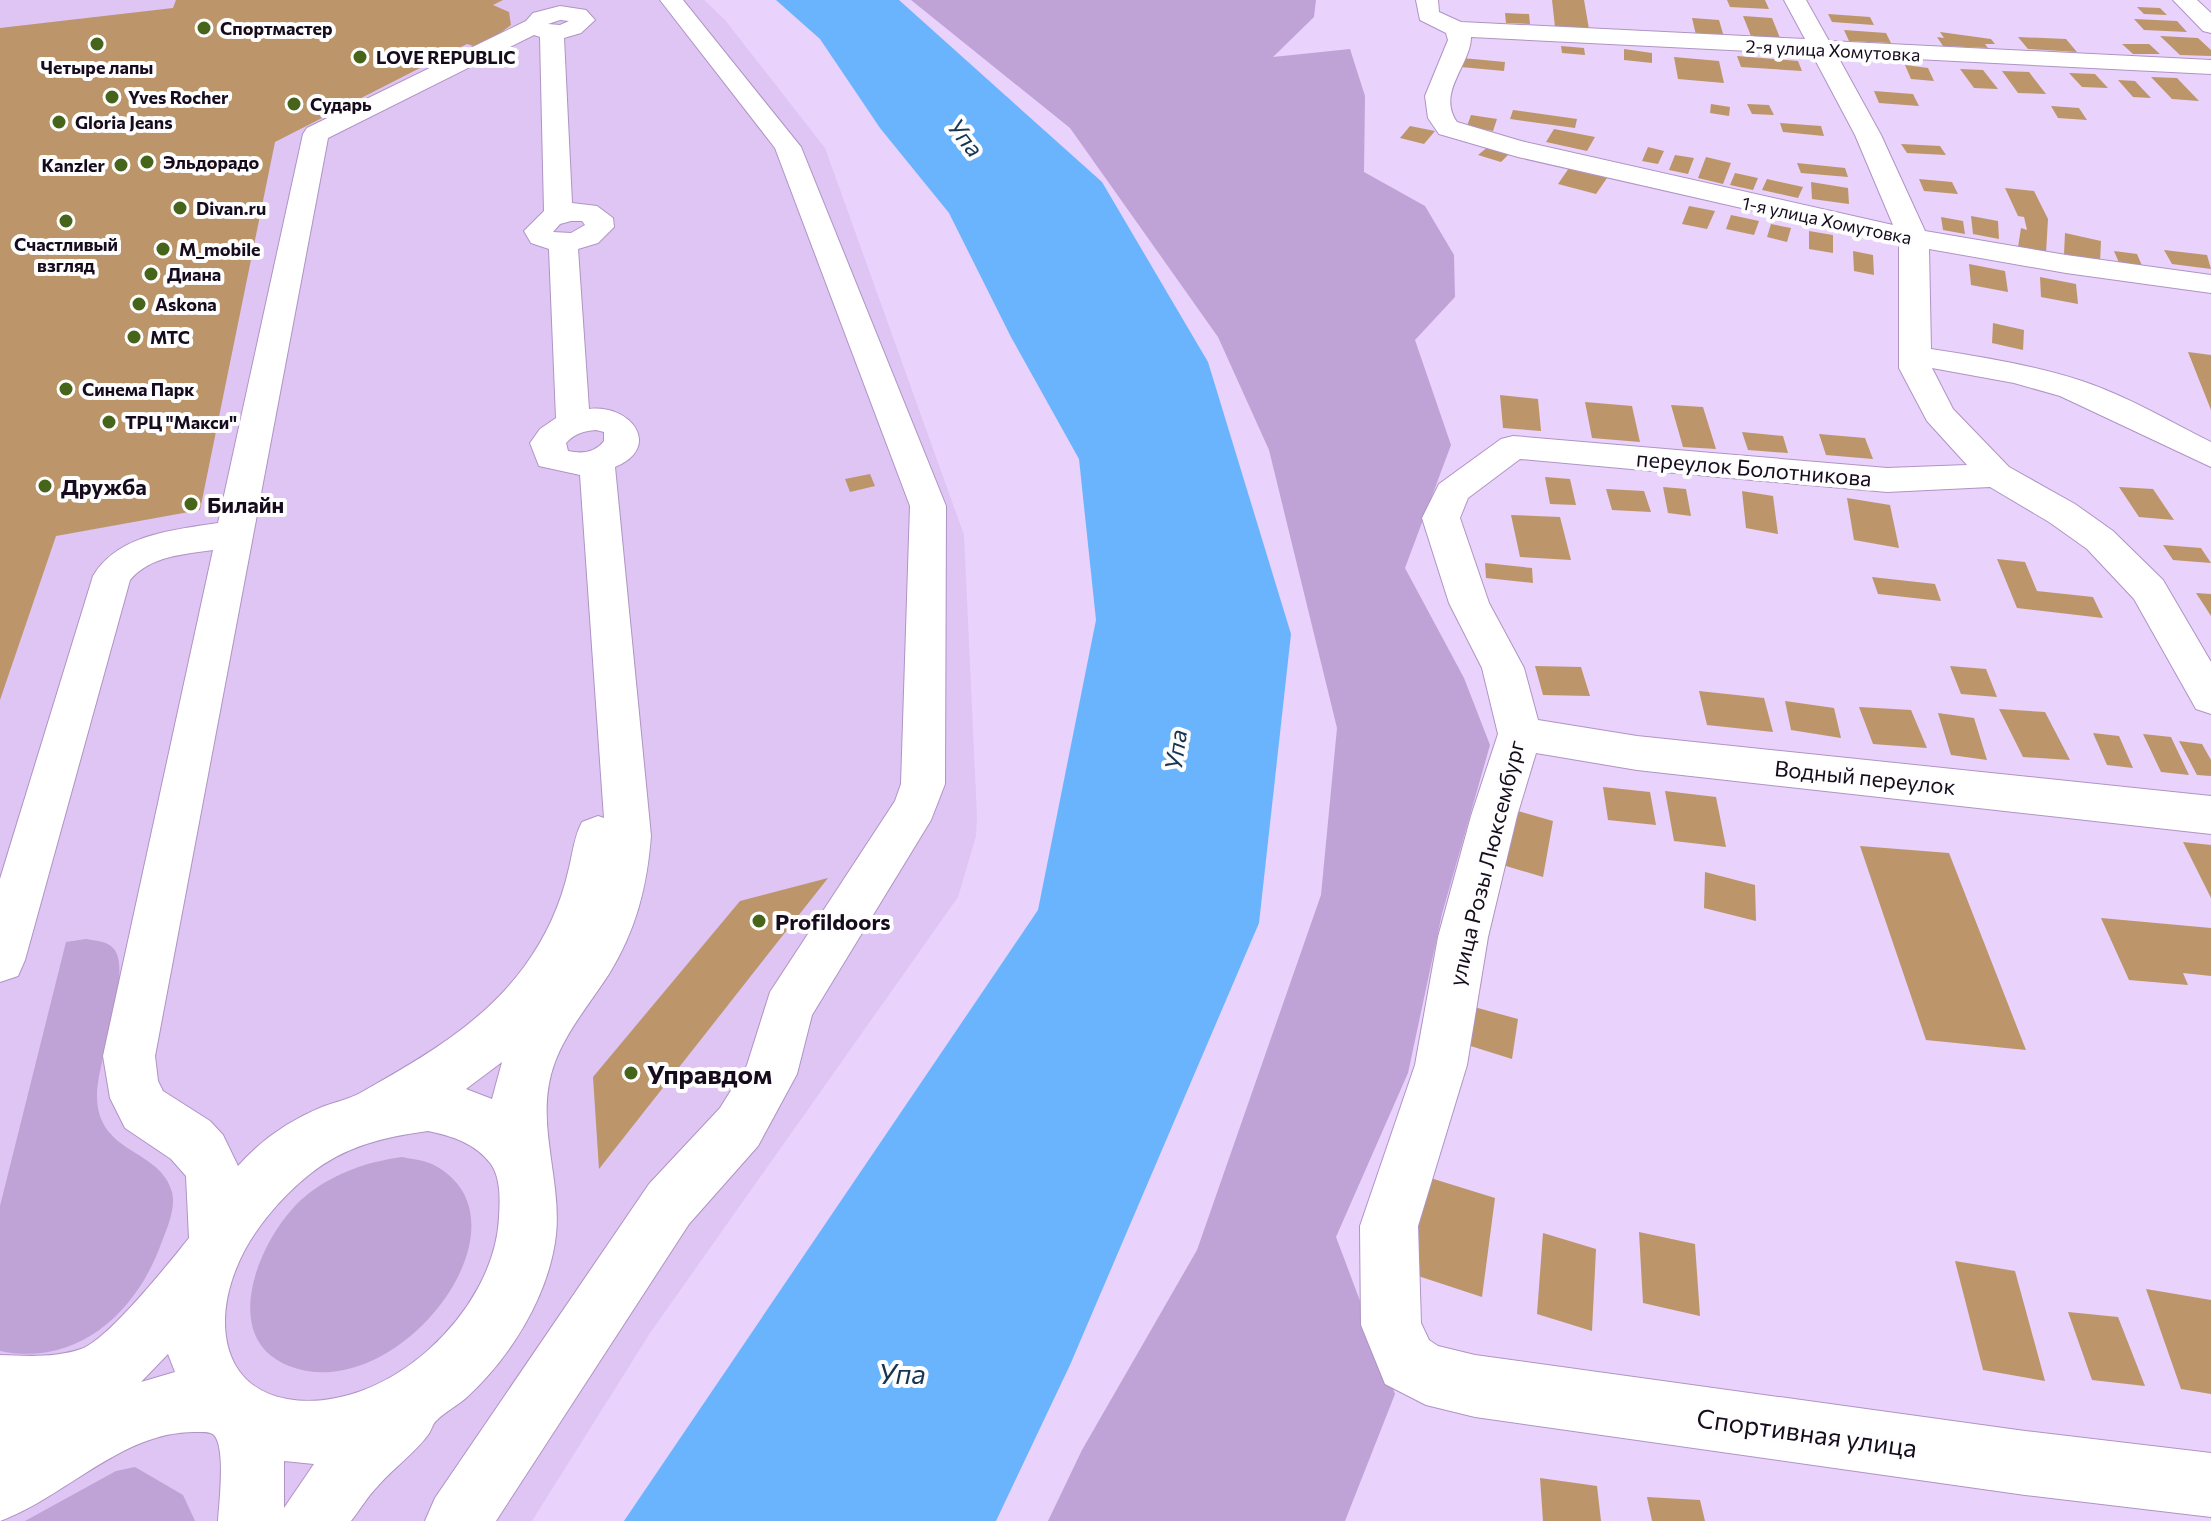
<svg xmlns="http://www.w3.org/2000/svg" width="2211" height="1521" font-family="Commissioner,sans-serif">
	<rect width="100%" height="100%" fill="#e9d2fb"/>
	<path fill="#dec5f3" d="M0,0H704L725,20L825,148L964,535L977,817L976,836L958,897L650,1333L532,1521H0Z"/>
	<path fill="#bfa2d6" d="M911,0H1316L1314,17L1273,57L1350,49L1365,96L1364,172L1425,206L1454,255L1455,297L1415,340L1451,445L1405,568L1464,678L1490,745L1442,914L1408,1073L1336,1237L1395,1394L1345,1521H1048L1082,1450L1197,1250L1321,895L1337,728L1269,450L1218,337L1070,128Z
		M86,939C97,941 107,941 114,949C133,973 96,1062 97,1097C98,1155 160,1148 172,1192C176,1209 167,1228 161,1244C136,1313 77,1367 0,1351V1206L66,942Z
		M402,1157C411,1159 423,1160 432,1164C542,1219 398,1409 289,1366C214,1337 263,1229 308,1194C337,1172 367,1162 402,1157Z
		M135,1467L183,1495L195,1521H25L116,1471Z"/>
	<path fill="#69b4fd" d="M776,0H899L1102,182L1208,362L1291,634L1259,923L1070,1365L996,1521H624L1038,910L1096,620L1079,459L1011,337L949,213L880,128L820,39Z"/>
	<path fill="#bc966a" d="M176,0H503L493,5L509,12L511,25L480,48L467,44L275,142L200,510L56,536L0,700V28L173,8Z
		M1552,0H1584L1589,29L1555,27Z
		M1727,0H1765L1769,9L1730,7Z
		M2137,7L2160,8L2167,15L2144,14Z
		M1505,13L1529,14L1530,24L1506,23Z
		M1828,14L1870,17L1874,25L1832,22Z
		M1743,16L1772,18L1780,38L1751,36Z
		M1692,18L1719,20L1724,37L1696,35Z
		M2134,19L2177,21L2187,32L2144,30Z
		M1844,30L1886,33L1891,43L1849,41Z
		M1940,32L1991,39L1995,44H1985L1988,48L1943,46L1937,37L1944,38Z
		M2160,36L2198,38L2211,50V56L2180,55Z
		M2018,37L2066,39L2077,52L2028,49Z
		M2122,44H2149L2160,54H2133Z
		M1561,46L1584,48L1585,55L1562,53Z
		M1624,49L1652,53V63L1624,60Z
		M1737,56L1798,61L1802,71L1741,67Z
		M1674,57L1719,61L1724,83L1678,79Z
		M1462,58L1505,62L1504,71L1461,67Z
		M1905,65L1928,68L1934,81L1911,79Z
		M1960,69L1983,70L1998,89L1974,88Z
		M2002,71L2029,72L2046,94L2018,93Z
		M2069,73L2095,74L2108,88L2082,87Z
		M2151,77L2177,78L2199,101L2172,99Z
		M2118,80L2135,81L2151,98L2133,97Z
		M1874,91L1913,94L1919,106L1879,103Z
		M1711,104L1730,107L1729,116L1710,113Z
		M1747,104L1769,105L1774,115L1752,114Z
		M2051,106L2079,108L2087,120L2058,118Z
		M1513,110L1577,119L1575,128L1510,119Z
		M1471,115L1497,119L1493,131L1467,126Z
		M1780,123L1821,126L1824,136L1783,132Z
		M1410,126L1435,131L1424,144L1400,138Z
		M1554,129L1595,137L1587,151L1546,142Z
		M1901,144L1940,146L1946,155L1907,153Z
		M1489,146L1511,152L1501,162L1478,155Z
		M1648,147L1664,151L1658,164L1642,161Z
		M1675,155L1694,158L1688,174L1669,170Z
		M1706,157L1731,163L1723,184L1698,178Z
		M1797,163L1845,168L1848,177L1801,173Z
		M1569,168L1607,178L1596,194L1558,184Z
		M1735,173L1758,178L1753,190L1730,185Z
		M1767,179L1803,187L1798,198L1762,190Z
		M1919,179L1952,182L1958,194L1924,191Z
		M1811,182L1848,188L1849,204L1812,199Z
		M2005,188L2034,191L2048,219L2046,253L2018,247L2021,228L2027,230L2024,217L2018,216Z
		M1689,206L1715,211L1707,229L1682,224Z
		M1731,215L1759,221L1754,235L1726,229Z
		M1971,216L1998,221L1999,239L1973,234Z
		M1941,217L1963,221L1965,234L1943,230Z
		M1771,224L1791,228L1787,242L1767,237Z
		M1809,231L1833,235V253L1809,249Z
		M2065,233L2101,241L2100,262L2064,254Z
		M2164,250L2207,255L2211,269L2172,264Z
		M1853,251L1873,255L1874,275L1854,271Z
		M2114,251L2137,254L2143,268L2120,265Z
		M1969,264L2005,271L2008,292L1971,285Z
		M2040,277L2076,284L2078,304L2041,297Z
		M1993,323L2024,330L2023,350L1992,343Z
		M2188,352L2211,355V410Z
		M1500,395L1538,399L1541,431L1503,428Z
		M1585,402L1632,406L1640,442L1592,438Z
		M1671,405L1703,407L1716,449L1683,447Z
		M1742,432L1783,436L1788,453L1748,450Z
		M1819,434L1865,438L1873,459L1826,455Z
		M870,474L875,486L850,492L845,479Z
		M1545,477L1570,479L1576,505L1550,504Z
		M1663,487L1686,489L1691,516L1668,513Z
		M2119,487L2153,489L2174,520L2139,517Z
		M1606,489L1644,491L1651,512L1612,510Z
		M1742,491L1773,496L1778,534L1746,528Z
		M1847,498L1890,505L1899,548L1854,540Z
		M1511,515L1560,517L1571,560L1520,557Z
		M2163,545L2201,548L2211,563L2173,560Z
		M1997,559L2025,562L2037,591L2093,597L2103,618L2017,608Z
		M1485,563L1532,568L1533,583L1486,578Z
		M1872,577L1935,584L1941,601L1878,594Z
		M2196,593L2211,594V616Z
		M1535,666L1581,667L1590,696L1543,695Z
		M1950,666L1986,669L1997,697L1961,694Z
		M1699,691L1764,698L1773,732L1707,725Z
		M1785,701L1834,708L1841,738L1791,730Z
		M1859,707L1911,710L1927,748L1873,744Z
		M1999,709L2045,712L2070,760L2023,757Z
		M1938,713L1974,718L1987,760L1951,755Z
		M2093,733L2119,736L2133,768L2107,765Z
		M2143,734L2171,737L2189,775L2161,772Z
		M2179,741L2202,744L2211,760V776L2197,775Z
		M1603,787L1650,792L1656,825L1608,820Z
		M1665,791L1716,797L1726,847L1674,841Z
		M1507,808L1553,821L1543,877L1496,863Z
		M2183,842L2211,845V898Z
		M1860,846L1949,853L2026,1050L1926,1040Z
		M1705,872L1755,885L1756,921L1704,908Z
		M828,878L599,1169L593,1077L740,901Z
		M2101,918L2211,928V976L2183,973L2188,985L2129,980Z
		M1467,1005L1518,1019L1512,1059L1461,1043Z
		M1424,1176L1495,1198L1482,1297L1409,1273Z
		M1639,1232L1695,1244L1700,1316L1643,1303Z
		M1543,1233L1596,1249L1592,1331L1537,1314Z
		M1955,1261L2015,1271L2045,1381L1983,1370Z
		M2146,1289L2211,1300V1394L2181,1389Z
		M2068,1312L2118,1317L2145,1386L2092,1380Z
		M1540,1478L1597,1486L1601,1521H1543Z
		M1647,1497L1700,1500L1705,1521H1652Z"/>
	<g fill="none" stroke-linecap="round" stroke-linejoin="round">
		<defs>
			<path id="minor" d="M660,0H683L801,147L946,506L945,784L931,820L812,1015L797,1074L758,1146L689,1224L496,1521H425L435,1498L649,1184L720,1108L747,1065L770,992L895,801L901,784L910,506L775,148Z
				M1416,0H1438L1439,12L1461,22L1805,39L1784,0H1806L1829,41L2211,60V74L1837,55L1881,135L1925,231L2066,255L2211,275V293L2066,273L1929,249L1931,349C1982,357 2033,365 2082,381C2127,396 2169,421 2211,442V467L2060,396L2014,383L1932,368L1953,409L2009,467L2075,504L2113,531L2163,580L2211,662V714L2196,709L2134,599L2087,549L2049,522L1990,487L1887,492L1520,459L1468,498L1460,518L1489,603L1524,668L1538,720L1637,736L2211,796V834L1637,770L1536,753L1517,816L1488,937L1467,1065L1418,1226L1421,1323L1429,1340L1438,1346L1475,1355L2025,1431L2211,1453V1517L2025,1495L1475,1417L1426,1405L1385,1384L1361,1325L1360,1226L1415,1065L1438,937L1471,816L1498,734L1482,668L1449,603L1422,518L1439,484L1501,439L1513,436L1887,468L1967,465L1927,421L1899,368V244L1518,157L1439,134L1428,118L1425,96L1448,40L1446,33L1420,20ZM1471,37L1812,54L1855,135L1893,225L1521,141L1457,122C1436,92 1471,65 1471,37Z
				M2173,0H2197L2211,13V33L2203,31Z
				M560,6L586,10L595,20L581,33L564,38L572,203L597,206L613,218L614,227L598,243L578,249L589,409C631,404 663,447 615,467L651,836C647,887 636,930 609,974C591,1002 567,1030 555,1062C533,1120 562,1176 556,1235C549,1296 510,1358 466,1398C457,1406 446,1411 437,1420C432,1424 432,1430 428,1435C414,1454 392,1469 377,1487C367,1497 360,1510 351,1521H218C219,1503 226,1448 214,1435C210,1431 201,1432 196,1432C122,1431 66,1497 0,1521V1355C27,1356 55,1358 81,1349C108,1340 169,1263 189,1238L186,1176L171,1159L125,1128L110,1098L103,1056L213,550C185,554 150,556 130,580L25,960L18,976L0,982V879L93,576C118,534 174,530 218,523L303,134L307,128L526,21L533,13ZM560,20L569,21L560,25L548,24ZM534,35L540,37L544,211L524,231L531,243L549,249L556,418L540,429L530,443L539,466L580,475L604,818L598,816L582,822C574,837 573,852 569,868C561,904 546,937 524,967C482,1024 422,1058 362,1092C350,1099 335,1102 322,1107C290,1120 261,1140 238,1166L223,1135L210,1121L163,1091L158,1081L155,1056L328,138ZM571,221H582L585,225L571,233L553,232L560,224ZM596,430L604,432V441C595,453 582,454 568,451L566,443C574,434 583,431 596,430ZM502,1062L492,1099L466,1089ZM428,1131C452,1136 475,1143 491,1164C501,1179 500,1200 499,1217C495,1313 384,1416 287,1399C222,1387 214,1323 236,1269C250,1233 280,1198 310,1174C345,1146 384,1137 428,1131ZM168,1354L175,1372L141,1382ZM284,1461L314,1464L284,1508Z"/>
		</defs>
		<use href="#minor" stroke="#af94c4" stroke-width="2"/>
		<use href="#minor" fill="#fff" fill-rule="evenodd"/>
	</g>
	<g fill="#46651b" stroke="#fefefe" stroke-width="3">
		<circle cx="204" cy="28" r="8"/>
		<circle cx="97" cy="44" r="8"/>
		<circle cx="360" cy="57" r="8"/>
		<circle cx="112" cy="97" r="8"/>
		<circle cx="294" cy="104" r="8"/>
		<circle cx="59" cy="122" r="8"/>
		<circle cx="147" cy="162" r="8"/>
		<circle cx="121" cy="165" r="8"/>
		<circle cx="180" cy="208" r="8"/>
		<circle cx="66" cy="221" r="8"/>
		<circle cx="163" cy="249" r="8"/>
		<circle cx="151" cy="274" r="8"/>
		<circle cx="139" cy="304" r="8"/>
		<circle cx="134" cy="337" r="8"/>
		<circle cx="66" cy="389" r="8"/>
		<circle cx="109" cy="422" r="8"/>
		<circle cx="45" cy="486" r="8"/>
		<circle cx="191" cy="504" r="8"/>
		<circle cx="759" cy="921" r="8"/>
		<circle cx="631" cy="1073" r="8"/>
	</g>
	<g text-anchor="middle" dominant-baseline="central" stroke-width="8" stroke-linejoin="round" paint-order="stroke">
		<g font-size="18" font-weight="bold" fill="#160c1d" stroke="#fefefe" text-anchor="start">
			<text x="220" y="28">Спортмастер</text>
			<text x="376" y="57">LOVE REPUBLIC</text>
			<text x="97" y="67" text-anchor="middle">Четыре лапы</text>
			<text x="128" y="97">Yves Rocher</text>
			<text x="310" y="104">Сударь</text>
			<text x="75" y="122">Gloria Jeans</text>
			<text x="163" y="162">Эльдорадо</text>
			<text x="105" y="165" text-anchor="end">Kanzler</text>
			<text x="196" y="208">Divan.ru</text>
			<text x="66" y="244" text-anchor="middle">Счастливый<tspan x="66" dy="21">взгляд</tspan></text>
			<text x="179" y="249">M_mobile</text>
			<text x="167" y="274">Диана</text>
			<text x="155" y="304">Askona</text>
			<text x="150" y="337">МТС</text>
			<text x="82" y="389">Синема Парк</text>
			<text x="125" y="422">ТРЦ "Макси"</text>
		</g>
		<g font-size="18" fill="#160c1d" stroke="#fefefe">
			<text transform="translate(1833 50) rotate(3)">2-я улица Хомутовка</text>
			<text transform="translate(1827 220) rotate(12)">1-я улица Хомутовка</text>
		</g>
		<g font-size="22" fill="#160c1d" stroke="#fefefe">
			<text transform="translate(1754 468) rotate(5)">переулок Болотникова</text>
			<text transform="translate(1865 777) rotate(6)">Водный переулок</text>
			<text transform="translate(1486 863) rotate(-76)">улица Розы Люксембург</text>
		</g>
		<g font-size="22" font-weight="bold" fill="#160c1d" stroke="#fefefe" text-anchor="start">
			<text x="61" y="486">Дружба</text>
			<text x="207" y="504">Билайн</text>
			<text x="775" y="921">Profildoors</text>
		</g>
		<g font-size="24" font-style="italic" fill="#163552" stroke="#fefefe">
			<text transform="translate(966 137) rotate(52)">Упа</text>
			<text transform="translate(1175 750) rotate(-82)">Упа</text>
		</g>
		<g font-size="26" font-weight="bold" fill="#160c1d" stroke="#fefefe" text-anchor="start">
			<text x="647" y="1073">Управдом</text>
		</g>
		<g font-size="26" fill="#160c1d" stroke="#fefefe">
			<text transform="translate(1807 1432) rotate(8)">Спортивная улица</text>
		</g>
		<g font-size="28" font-style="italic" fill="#163552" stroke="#fefefe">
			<text x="902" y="1373">Упа</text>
		</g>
	</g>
</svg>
